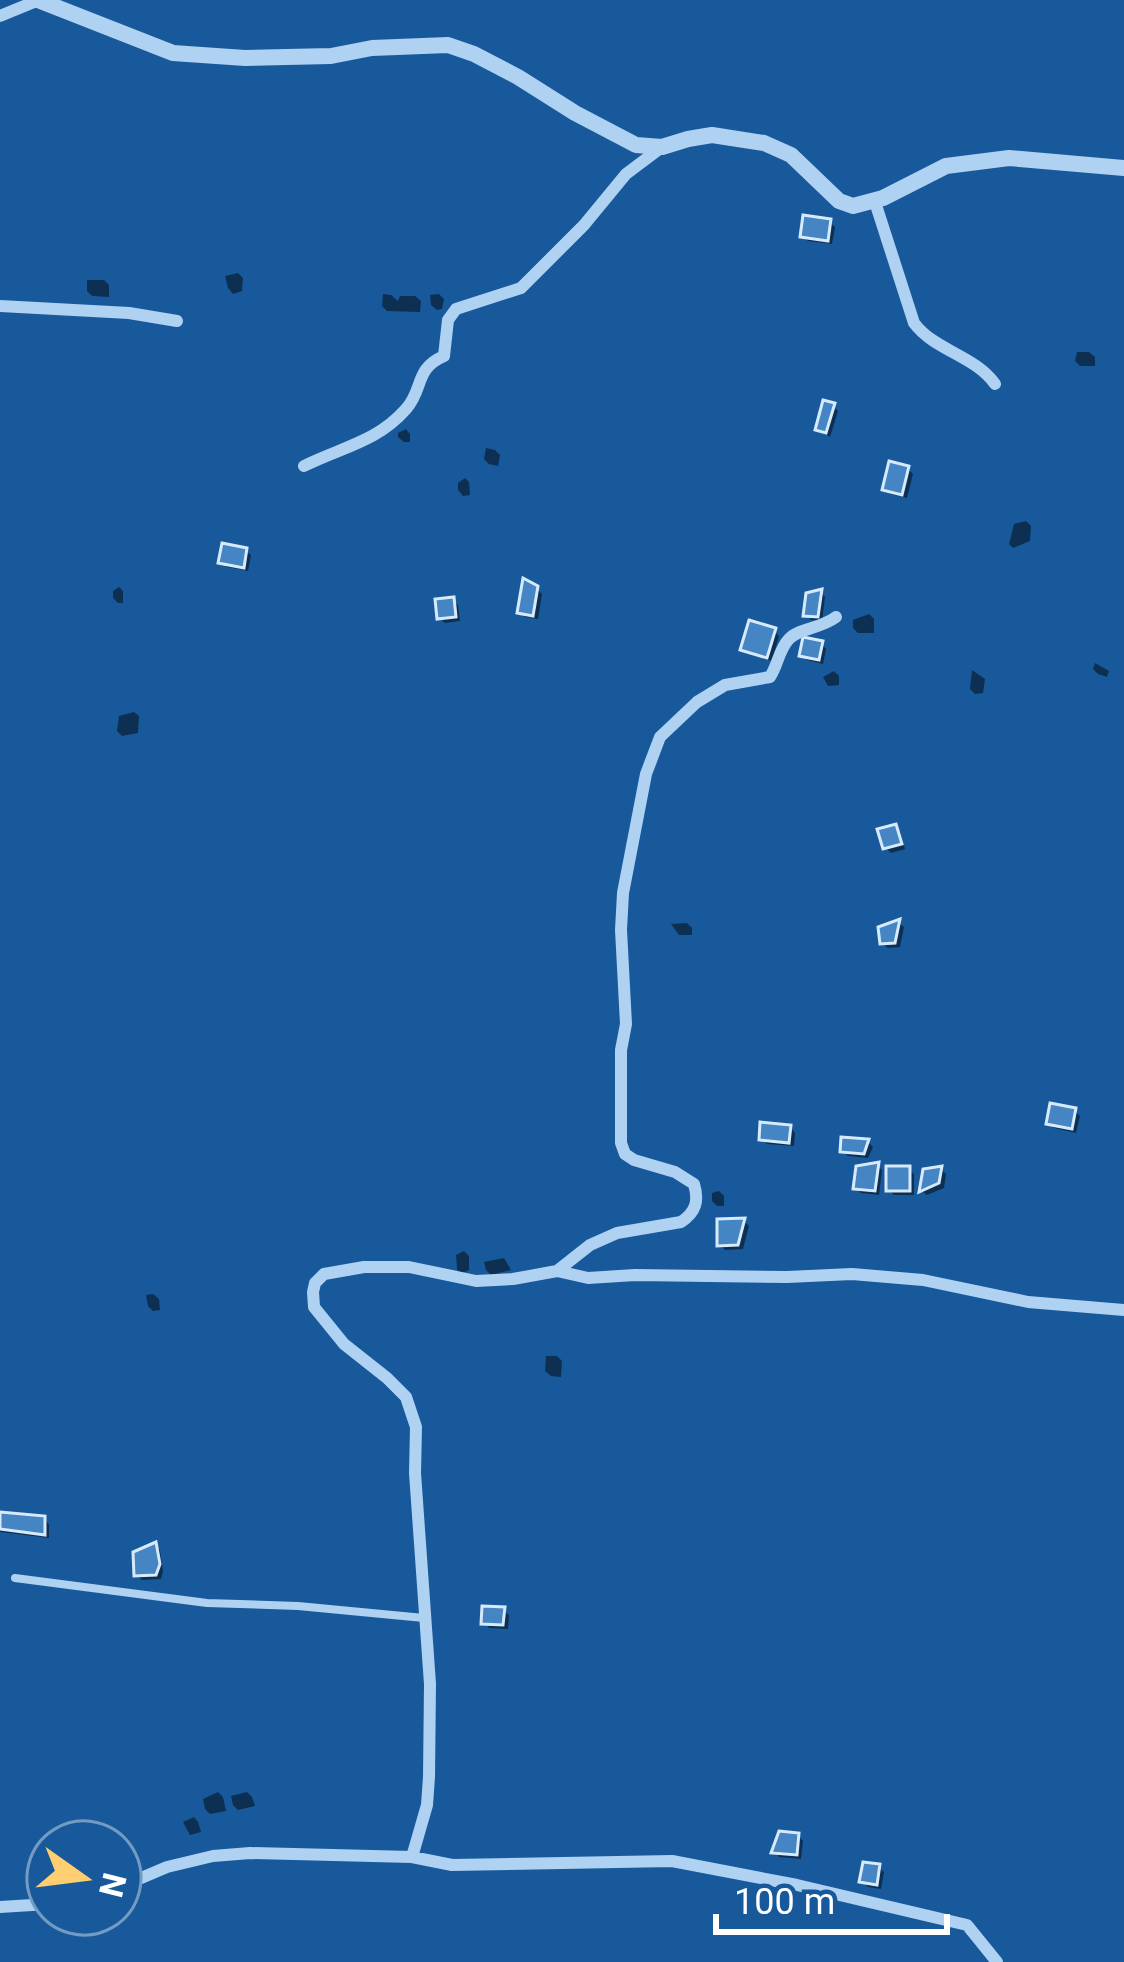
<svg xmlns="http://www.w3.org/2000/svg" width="1124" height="1962" font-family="Roboto,sans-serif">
	<rect width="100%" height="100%" fill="#18599b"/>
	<path fill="#0007" d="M829,222L835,227L832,244L808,241L803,236Z
		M238,273L243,278L242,291L233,294L228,288L225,276Z
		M87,280H104L109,285V297L92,296L87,291Z
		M383,294L391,295L398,301L400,296H415L421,301L420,312L387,311L382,306Z
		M439,294L444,299L442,309L437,310L431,305L430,295Z
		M1077,352H1089L1095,357V366H1080L1075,361Z
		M833,406L838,411L830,437L818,429Z
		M406,429L410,434V442H404L398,437V433Z
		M486,448L495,450L500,455L498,466L489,464L484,459Z
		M908,469L913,474L907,498L891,494L885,489Z
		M465,478L469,482L470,495L463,496L458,490V483Z
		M1026,521L1031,526L1030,541L1013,548L1009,544L1014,524Z
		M245,550L251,555L248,571L227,567L221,562Z
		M119,587L123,591V603H118L113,598V591Z
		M536,588L542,594L538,619L525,617L520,612Z
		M821,592L825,597L822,621L811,620L806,615Z
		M453,600L458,605L460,621L445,623L440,618Z
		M869,614L874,619V633H858L853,628V620Z
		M774,631L779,636L772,661L749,654L744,649Z
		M821,643L826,649L823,664L807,660L802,655Z
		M1095,663L1109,671L1107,677L1098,674L1093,669Z
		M972,670L985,679L983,693L975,694L970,689Z
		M834,671L839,676V685L828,686L823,677Z
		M134,712L139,716L138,733L122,736L117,731L119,716Z
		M895,827L900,832L905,849L891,853L886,848Z
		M687,923L692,928V935H679L671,924Z
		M899,923L904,927L900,947L888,948L882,943Z
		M1075,1111L1080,1116L1076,1133L1054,1128L1049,1123Z
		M790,1127L795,1133L794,1146L767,1144L762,1139Z
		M868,1142L873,1147L868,1158L848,1156L843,1151Z
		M878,1166L882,1170L879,1195L861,1193L856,1188Z
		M909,1169L914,1174V1195H894L889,1190Z
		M941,1169L946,1174L944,1188L927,1195L922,1191Z
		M719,1191L724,1196V1206H717L712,1201V1193Z
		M744,1221L749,1226L743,1249L725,1250L720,1245Z
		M464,1251L469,1256V1270L461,1274L457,1269L456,1255Z
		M504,1258L511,1270L491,1275L486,1270L484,1262Z
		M153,1294L159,1299L160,1310L153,1311L148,1306L146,1295Z
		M546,1356H557L562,1361L561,1377L551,1376L545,1371Z
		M0,1515L44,1519L49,1524V1538L0,1532Z
		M155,1545L160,1550L163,1571L161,1579L142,1580L137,1575Z
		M503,1610L509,1615L508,1629L489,1628L484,1622Z
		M218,1792L223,1797L226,1811L210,1814L205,1809L203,1799Z
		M247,1792L252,1797L255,1806L238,1810L233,1805L231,1796Z
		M194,1817L198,1822L201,1832L190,1835L183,1822Z
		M798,1836L803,1841L801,1859L779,1857L775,1852Z
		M878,1867L884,1872L881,1889L868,1887L862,1881Z"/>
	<path fill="#4585c3" stroke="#d7eafc" stroke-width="3" d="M803,215L831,219L828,241L800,237Z
		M823,400L835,403L826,433L815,430Z
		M889,461L909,466L902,495L882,490Z
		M222,543L247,548L244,568L218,563Z
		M523,578L538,586L533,616L517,613Z
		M822,589L818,617L803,616L806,593Z
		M454,597L456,617L437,619L435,599Z
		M749,620L776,628L767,658L740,650Z
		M803,637L823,641L819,660L799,656Z
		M896,824L902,844L883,849L877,829Z
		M900,919L895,943L880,944L878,927Z
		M1050,1103L1076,1108L1072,1129L1046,1124Z
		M760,1122L791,1125L789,1143L759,1140Z
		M841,1137L869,1139L864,1154L840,1152Z
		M879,1162L875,1191L853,1189L856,1166Z
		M886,1166H910V1191H886Z
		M942,1166L939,1183L919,1192L923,1169Z
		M745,1218L738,1245L717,1246V1219Z
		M0,1512L45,1516V1535L0,1529Z
		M156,1542L160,1564L156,1575L134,1576L133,1552Z
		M482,1606L505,1607L503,1625L481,1624Z
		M779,1831L799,1833L797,1855L771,1853Z
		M863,1862L880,1864L877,1885L859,1882Z"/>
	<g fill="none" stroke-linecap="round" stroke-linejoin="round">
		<path stroke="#afd1f2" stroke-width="8" d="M15,1578L207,1603L298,1606L424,1618"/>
		<path stroke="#afd1f2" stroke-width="12" d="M0,16L39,0
			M875,202L914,323C935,351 974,355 995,384
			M0,306L129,313L177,321
			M304,466C342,447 377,442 406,409C424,389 414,369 444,356L448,320L456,309L521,288L584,225L626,174L662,147
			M557,1271L588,1278L635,1275L787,1277L852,1274L923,1280L1028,1302L1124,1310
			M412,1857L427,1805L429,1777L430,1684L415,1473L416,1427L406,1397L387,1378L344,1344L314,1307L313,1292L315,1283L324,1274L364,1267H409L476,1281L513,1279L557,1271L590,1245L617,1233L681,1222C696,1212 699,1201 694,1184L675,1172L634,1160L625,1154L621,1143V1050L626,1024L621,930L623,893L646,774L660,737L697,702L725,685L770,677C778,665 779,649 789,639C799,628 820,629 836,617
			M120,1887L167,1867L213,1856L250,1853L412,1857L452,1865L672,1861L797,1885L967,1925L997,1962
			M0,1907L48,1904"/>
		<path stroke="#afd1f2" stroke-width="16" d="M38,0L173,53L245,58L331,56L372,48L448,45L474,54L518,77L575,113L636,145L662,147L688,139L712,135L764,143L791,155L839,201L853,206L883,198L946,166L1009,158L1124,168"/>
	</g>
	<g transform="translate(84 1878) rotate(104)"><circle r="57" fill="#18599b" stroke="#749bc3" stroke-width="3"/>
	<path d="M0-9L21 45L0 30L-21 45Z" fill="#ffce70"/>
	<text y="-18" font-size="33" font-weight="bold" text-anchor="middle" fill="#ffffff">N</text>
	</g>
	<path d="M716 1914v18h231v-18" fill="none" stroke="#ffffff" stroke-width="6"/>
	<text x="734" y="1914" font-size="36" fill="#ffffff" stroke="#18599b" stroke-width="9" paint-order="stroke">100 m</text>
</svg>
